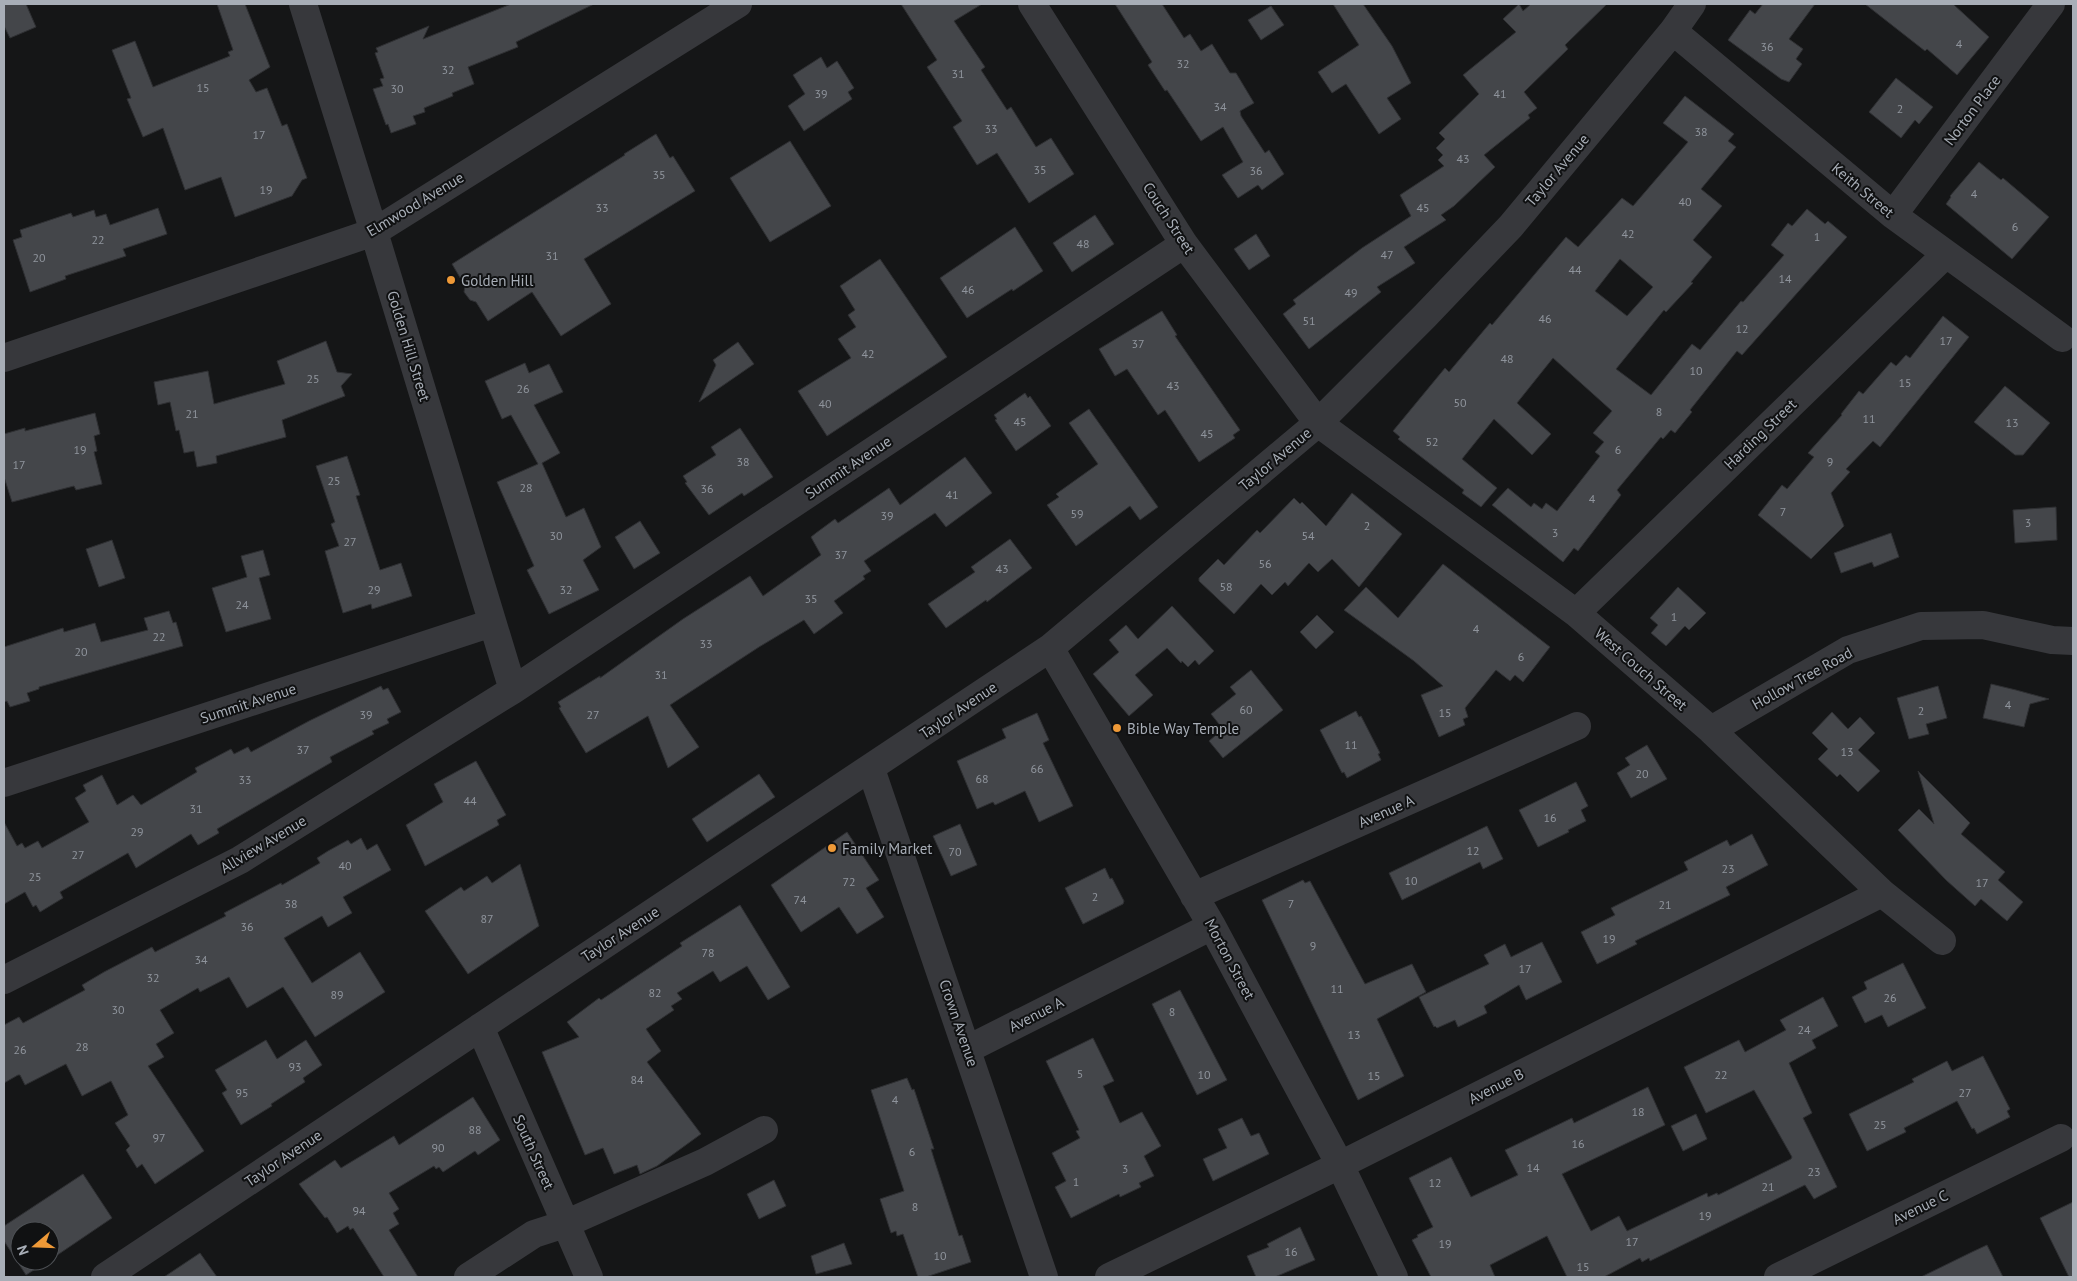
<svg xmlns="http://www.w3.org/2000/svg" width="2077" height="1281" font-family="'PT Sans',sans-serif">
	<rect width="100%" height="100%" fill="#151617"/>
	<path fill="#44464a" stroke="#2f3033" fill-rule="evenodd" d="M4,4H26L36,27L10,38L4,26Z
		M217,4H245L270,67L249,80L256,92L267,88L282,126L287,124L307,178L302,180L292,196L235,217L221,177L185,190L163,128L143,137L127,99L131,98L112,50L135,41L153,87L230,56L228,52L233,50Z
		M511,4H594L516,42L518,47L468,67L474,84L452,93L453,96L424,108L425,112L413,116L416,124L391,133L388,124L386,125L373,89L383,86L380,79L384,78L375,53L378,52L376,48L429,26L423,39Z
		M901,4H982L954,21L985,67L981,70L1007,110L1011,107L1036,147L1051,138L1074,174L1029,203L997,153L977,165L953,127L962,121L927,67L937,60Z
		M1115,4H1162L1184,38L1190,34L1201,51L1212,44L1230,73H1236L1254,103L1240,111L1241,116L1265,153L1269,150L1284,174L1262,190L1258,185L1238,198L1222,175L1243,162L1223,127L1201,141L1167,90L1165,91L1148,65L1152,62Z
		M1333,4H1363L1392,46L1411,83L1387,98L1401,119L1379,134L1346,84L1332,93L1318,72L1359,45Z
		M1519,4L1523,11L1531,4H1607L1565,45L1568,49L1524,92L1537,108L1528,115L1530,118L1484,155L1495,167L1454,206L1441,215L1446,220L1404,247L1415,263L1377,287L1381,292L1309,349L1283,314L1296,304L1293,300L1362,248L1411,216L1400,195L1444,166L1438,160L1443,155L1436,148L1445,139L1439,133L1479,94L1463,75L1516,32L1503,19Z
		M1763,4H1815L1789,39L1803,49L1796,59L1802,64L1789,82L1781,79L1728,40L1750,10L1755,14Z
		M1865,4H1953L1989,37L1957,75L1927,49L1925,51Z
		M1271,6L1284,25L1261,40L1248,20Z
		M821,57L827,68L837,61L854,88L848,92L852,99L804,131L788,106L805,94L793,75Z
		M1896,78L1933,107L1919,124L1915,120L1901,138L1869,112Z
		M1685,96L1734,134L1728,141L1736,147L1701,189L1722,206L1693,240L1712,257L1691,282L1693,283L1666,312L1664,310L1616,369L1651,395L1692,344L1700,350L1741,301L1743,302L1784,255L1771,245L1788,223L1792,226L1807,209L1825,224L1828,221L1847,237L1742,355L1737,351L1690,410L1692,412L1675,433L1671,430L1663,439L1661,437L1617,490L1621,495L1578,551L1574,548L1563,562L1492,505L1508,488L1531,507L1534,503L1542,509L1546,503L1557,511L1600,456L1595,452L1604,442L1593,433L1612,411L1553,358L1517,403L1551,434L1532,455L1494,419L1462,459L1497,488L1481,507L1462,493L1464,490L1398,439L1400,437L1393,431L1445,368L1449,372L1490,323L1492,325L1566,237L1578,247L1622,198L1633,206L1688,142L1663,123ZM1620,259L1653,287L1627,316L1595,291Z
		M656,134L670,158L673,156L695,191L584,259L611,304L561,336L532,292L488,321L476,302L470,300L464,292L465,286L452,264L625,155L624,154Z
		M790,141L831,206L770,242L730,178Z
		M1979,162L2001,180L2003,178L2049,217L2012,259L1946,204L1951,197L1950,196Z
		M158,208L167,234L123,249L126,256L65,276L66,279L30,292L13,240L22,237L20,230L71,213L73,217L94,210L96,217L106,214L110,225Z
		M1095,215L1114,244L1072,272L1053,243Z
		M1015,227L1043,271L1013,291L1012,289L967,318L940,278Z
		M1256,234L1270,256L1249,270L1234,249Z
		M880,259L947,357L827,436L798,391L851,358L838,339L856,327L848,315L855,310L840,286Z
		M1162,311L1177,335L1175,336L1240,430L1233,435L1235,438L1199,462L1165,410L1158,415L1127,369L1115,376L1099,349Z
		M1943,316L1969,337L1880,447L1873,441L1846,469L1850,472L1831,493L1844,526L1811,559L1758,515L1782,485L1787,489L1814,457L1808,453L1842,415L1841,414L1859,391L1863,394L1891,362L1896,366L1906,355L1910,358Z
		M326,341L337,372L352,374L341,386L345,396L282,420L286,437L216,456L217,463L197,467L194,451L184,453L179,430L176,431L170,402L158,405L154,382L208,371L214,404L285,384L277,361Z
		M738,342L754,364L699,402L716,365L713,360Z
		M525,363L529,373L549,364L563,392L534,405L560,453L542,463L566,517L584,508L601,547L583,560L599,590L549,614L527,570L534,566L497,482L538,464L511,415L502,419L485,381Z
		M2005,386L2050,423L2023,455H2015L1974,422Z
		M1025,393L1028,398L1030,396L1051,426L1016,451L995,420L997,419L994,415Z
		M1089,409L1158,507L1140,520L1130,506L1076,546L1047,505L1059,497L1056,494L1098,464L1069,423Z
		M95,413L100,434L94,436L97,451L94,452L102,484L76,490L74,486L12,502L4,477V434L25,428V431Z
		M740,428L773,477L744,496L742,493L709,515L685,483L687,482L683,476L716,455L711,447Z
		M347,456L360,495L356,496L380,570L401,563L412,596L372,609L371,604L343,613L325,551L339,546L331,524L335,522L316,466Z
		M965,457L992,493L946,527L935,513L864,561L871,571L863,576L865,579L834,601L843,613L814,634L804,620L759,647L670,705L699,747L668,768L648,716L586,753L559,708L561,707L558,702L600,676V678L683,619L750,576L763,596L821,555L811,537L816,533L835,519L838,523L889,488L900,505Z
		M1352,493L1402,534L1359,587L1332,559L1318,572L1309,563L1288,586L1285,582L1272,595L1261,584L1234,614L1199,581V578L1218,559L1224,565L1257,530L1260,533L1294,498L1300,504L1302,502L1326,526Z
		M2056,507L2057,540L2015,543L2013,510Z
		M640,521L660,553L634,569L615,537Z
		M1891,533L1899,557L1874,567L1872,562L1841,573L1834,553Z
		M1010,539L1032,568L987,602L986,600L946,628L928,604L975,572L971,567Z
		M112,540L125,578L99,587L86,549Z
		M263,550L270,575L259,578L271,619L226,632L212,588L247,577L241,556Z
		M1443,564L1550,647L1523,682L1515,675L1510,681L1496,670L1465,708L1468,717L1463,719L1465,725L1439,737L1421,695L1443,686L1414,661L1344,610L1366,587L1398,618Z
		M1678,587L1706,613L1689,630L1685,626L1666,646L1651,633L1658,625L1650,618Z
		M1172,606L1214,651L1199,665L1195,660L1188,667L1182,661L1181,663L1167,648L1135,675L1153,695L1129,716L1093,674L1119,652L1109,640L1126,625L1138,639Z
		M169,611L173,623L176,622L183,646L39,687V689L27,693L30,701L10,707L7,701L4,702V647L63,628L64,632L95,623L101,642L148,630L144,618Z
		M1317,615L1334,632L1316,649L1300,632Z
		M1251,670L1283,710L1223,758L1209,741L1223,729L1211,714L1236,694L1230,687Z
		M1991,684L2016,690L2049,699L2030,704L2024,727L1983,718Z
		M381,686L383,690L388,688L401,712L387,719L389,723L372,731L374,734L330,757L332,762L217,829L219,833L198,845L191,834L136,868L128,853L60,892L63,898L40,912L36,905L33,907L25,892L4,904V822L17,846L22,843L25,848L38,841L42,848L89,822L75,798L86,791L83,785L102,775L117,805L133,795L141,805L197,772L195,768L231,749L234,754L248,747L251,752L309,721Z
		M1938,686L1947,718L1926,724L1929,734L1909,739L1897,698Z
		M1356,711L1359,717L1361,716L1380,753L1378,754L1381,760L1347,778L1344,772L1342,773L1320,730Z
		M1832,712L1848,729L1860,717L1875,733L1858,750L1880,771L1858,792L1840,774L1837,777L1818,759L1828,749L1812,733Z
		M1037,713L1049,740L1043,743L1073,806L1039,822L1025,791L995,805L993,802L977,809L957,761L1006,738L1002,729Z
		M1647,745L1667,779L1631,798L1617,773L1630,765L1625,758Z
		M476,761L506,815L497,820L499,825L425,866L406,825L443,802L434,784Z
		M1918,771L1970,823L1961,834L2005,872L1998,880L2023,902L2007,921L1981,899L1975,906L1946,880L1898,830L1919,809L1934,824Z
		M759,774L775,797L707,842L692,819Z
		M1576,782L1588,806L1581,810L1586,821L1568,830L1569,832L1538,847L1519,810Z
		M960,824L977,865L951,876L933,836Z
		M1487,826L1503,859L1483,869L1480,862L1402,900L1389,873Z
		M847,832L879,880L866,888L884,917L857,934L839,907L801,932L771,885Z
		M1752,834L1768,865L1726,887L1730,895L1635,941L1637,944L1597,964L1581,932L1615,915L1611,908L1688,870L1684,862L1727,840L1730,846Z
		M361,838L367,850L377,844L391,870L343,897L352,913L328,927L322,916L284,938L312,983L360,952L385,992L315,1037L283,987L247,1008L229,977L200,992L198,988L160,1010L174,1033L156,1044L164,1057L148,1066L204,1151L155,1184L142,1164L137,1168L126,1150L130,1146L115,1123L128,1115L111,1081L82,1096L66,1064L25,1085L20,1075H18L4,1083V1025L19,1017L23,1023L85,990L82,985L104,972L152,947L155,952L226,916L224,913L281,883L282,885L320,863L317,858L328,851L348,840L351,844Z
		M520,864L539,926L468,974L425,911L461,887L464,891L487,876L492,883Z
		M1105,868L1110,879L1112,878L1124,901L1123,904L1083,924L1065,888Z
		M1303,880L1305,883L1310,881L1365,984L1412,964L1426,992L1377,1019L1404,1076L1358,1100L1262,900Z
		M740,905L790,987L768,1000L747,966L720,982L713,971L677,993L682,999L671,1006L674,1010L646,1029L661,1051L647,1062L701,1134L657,1166L640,1174L637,1165L614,1174L603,1148L585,1155L542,1052L579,1037L567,1022L599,998L601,1000L682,946L680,943Z
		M1542,942L1562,982L1526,1000L1519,985L1484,1006L1487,1013L1458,1027L1455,1020L1437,1028L1435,1026L1434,1027L1419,997L1489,964L1484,955L1505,944L1511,957Z
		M1903,963L1926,1008L1888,1027L1882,1015L1865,1023L1852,997L1867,989L1864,982Z
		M1180,990L1227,1080L1197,1095L1152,1004Z
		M1823,997L1838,1026L1812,1040L1816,1048L1789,1063L1812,1113L1803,1118L1837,1187L1814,1199L1805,1185L1650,1261L1649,1258L1642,1262L1640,1258L1604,1277H1567L1547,1236L1490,1265L1495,1277H1431L1412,1240L1418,1237L1417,1235L1433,1227L1409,1178L1451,1157L1471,1197L1518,1175L1505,1150L1572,1118L1574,1123L1648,1087L1665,1125L1562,1174L1591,1231L1619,1216L1627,1231L1707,1193L1708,1197L1717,1193L1718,1195L1791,1159L1792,1157L1754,1090L1706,1113L1684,1067L1739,1040L1745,1052L1786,1030L1780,1020Z
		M1093,1038L1114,1081L1103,1086L1120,1123L1142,1112L1161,1146L1144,1156L1154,1176L1139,1183L1141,1187L1120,1197L1119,1194L1071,1218L1055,1187L1066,1181L1052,1153L1080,1138L1076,1131L1079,1130L1046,1061Z
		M266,1040L277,1059L306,1040L322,1065L303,1078L305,1082L271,1104L272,1106L241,1125L222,1093L227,1090L215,1070Z
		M1983,1056L2010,1109L2007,1111L2010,1117L1977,1134L1974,1128L1972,1129L1957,1101L1904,1128L1906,1132L1867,1151L1849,1114L1914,1082L1912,1079L1947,1061L1952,1071Z
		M907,1078L912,1090L914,1089L934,1149H931L935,1162L959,1236L962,1235L971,1262L926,1277H918L903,1234L897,1236L896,1231L891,1233L880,1199L904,1191L871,1090Z
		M473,1097L500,1140L478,1155L475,1151L443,1172L439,1167L436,1169L434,1166L389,1193L399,1209L393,1213L399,1224L389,1230L418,1277H384L353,1228L350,1230L348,1226L337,1233L327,1217L325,1218L299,1184L335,1160L341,1168L394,1136L399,1145Z
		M1696,1114L1707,1139L1683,1151L1671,1126Z
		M1242,1118L1251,1136L1259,1133L1269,1154L1213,1181L1203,1159L1227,1148L1218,1129Z
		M83,1174L112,1218L50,1260V1231H20V1261H48L26,1275L4,1241V1226Z
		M774,1180L786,1206L759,1219L747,1194Z
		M2073,1202V1277H2069L2040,1218Z
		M1300,1227L1315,1260L1275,1277H1256L1247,1256L1269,1247L1267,1244Z
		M844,1243L852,1264L816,1274L811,1256Z
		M1987,1245L2003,1277H1921L1972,1252Z
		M200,1253L217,1277H164Z"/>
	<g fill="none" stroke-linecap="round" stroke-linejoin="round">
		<path stroke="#37383c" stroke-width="28" d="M303,4L374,232L513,690
			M1032,4L1184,244L1318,423L1576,613L1711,730L1882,893L1942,941
			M1673,31L1893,215L2062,338
			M1893,215L2051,4
			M4,358L374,232L738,4
			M1576,613L1945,255
			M1050,648L1212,926L1340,1165L1394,1277
			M1711,730L1848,650L1921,626L1983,625L2052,640L2073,641
			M871,769L1044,1277
			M4,783L492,623
			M1194,896L1577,726
			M4,980L240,860L513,690L1184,244
			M480,1027L589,1277
			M968,1049L1212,926
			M105,1277L1050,648L1318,423L1425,316L1511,226L1673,31L1692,4
			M468,1277L534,1234L565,1224L705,1162L764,1130
			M1109,1277L1340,1165L1882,893
			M1778,1277L2061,1138"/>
	</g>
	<g fill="#ee9937" stroke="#101112" stroke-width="2">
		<circle cx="451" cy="280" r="5"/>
		<circle cx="1117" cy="728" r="5"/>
		<circle cx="832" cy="848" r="5"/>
	</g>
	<g text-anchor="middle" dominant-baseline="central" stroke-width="4" stroke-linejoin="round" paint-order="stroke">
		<g font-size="12" fill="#8f949c">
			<text x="1959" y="43">4</text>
			<text x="1767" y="46">36</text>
			<text x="1183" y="63">32</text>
			<text x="448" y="69">32</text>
			<text x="958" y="73">31</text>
			<text x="203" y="87">15</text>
			<text x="397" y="88">30</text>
			<text x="821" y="93">39</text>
			<text x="1500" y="93">41</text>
			<text x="1220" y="106">34</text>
			<text x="1900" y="108">2</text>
			<text x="991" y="128">33</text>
			<text x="1701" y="131">38</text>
			<text x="259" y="134">17</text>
			<text x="1463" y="158">43</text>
			<text x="1040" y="169">35</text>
			<text x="1256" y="170">36</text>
			<text x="659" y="174">35</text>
			<text x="266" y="189">19</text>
			<text x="1974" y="193">4</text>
			<text x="1685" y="201">40</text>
			<text x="602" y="207">33</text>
			<text x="1423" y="207">45</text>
			<text x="2015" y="226">6</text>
			<text x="1628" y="233">42</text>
			<text x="1817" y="236">1</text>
			<text x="98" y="239">22</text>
			<text x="1083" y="243">48</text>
			<text x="1387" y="254">47</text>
			<text x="552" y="255">31</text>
			<text x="39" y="257">20</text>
			<text x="1575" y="269">44</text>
			<text x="1785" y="278">14</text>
			<text x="968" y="289">46</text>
			<text x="1351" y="292">49</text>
			<text x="1545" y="318">46</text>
			<text x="1309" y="320">51</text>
			<text x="1742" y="328">12</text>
			<text x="1946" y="340">17</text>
			<text x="1138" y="343">37</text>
			<text x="868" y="353">42</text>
			<text x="1507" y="358">48</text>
			<text x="1696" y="370">10</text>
			<text x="313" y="378">25</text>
			<text x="1905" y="382">15</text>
			<text x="1173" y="385">43</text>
			<text x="523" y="388">26</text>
			<text x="1460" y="402">50</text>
			<text x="825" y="403">40</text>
			<text x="1659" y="411">8</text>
			<text x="192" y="413">21</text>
			<text x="1869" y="418">11</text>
			<text x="1020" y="421">45</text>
			<text x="2012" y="422">13</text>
			<text x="1207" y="433">45</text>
			<text x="1432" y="441">52</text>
			<text x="80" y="449">19</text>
			<text x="1618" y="449">6</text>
			<text x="743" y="461">38</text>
			<text x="1830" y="461">9</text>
			<text x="19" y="464">17</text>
			<text x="334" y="480">25</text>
			<text x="526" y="487">28</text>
			<text x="707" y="488">36</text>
			<text x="952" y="494">41</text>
			<text x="1592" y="498">4</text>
			<text x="1783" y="511">7</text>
			<text x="1077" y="513">59</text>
			<text x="887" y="515">39</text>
			<text x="2028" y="522">3</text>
			<text x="1367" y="525">2</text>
			<text x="1555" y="532">3</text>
			<text x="556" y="535">30</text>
			<text x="1308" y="535">54</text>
			<text x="350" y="541">27</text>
			<text x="841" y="554">37</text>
			<text x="1265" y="563">56</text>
			<text x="1002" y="568">43</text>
			<text x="1226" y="586">58</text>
			<text x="374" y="589">29</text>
			<text x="566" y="589">32</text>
			<text x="811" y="598">35</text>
			<text x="242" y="604">24</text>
			<text x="1674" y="616">1</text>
			<text x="1476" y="628">4</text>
			<text x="159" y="636">22</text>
			<text x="706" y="643">33</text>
			<text x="81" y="651">20</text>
			<text x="1521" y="656">6</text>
			<text x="661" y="674">31</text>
			<text x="2008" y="704">4</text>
			<text x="1246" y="709">60</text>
			<text x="1921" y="710">2</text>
			<text x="1445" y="712">15</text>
			<text x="366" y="714">39</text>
			<text x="593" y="714">27</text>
			<text x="1351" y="744">11</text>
			<text x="303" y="749">37</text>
			<text x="1847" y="751">13</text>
			<text x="1037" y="768">66</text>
			<text x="1642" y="773">20</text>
			<text x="982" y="778">68</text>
			<text x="245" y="779">33</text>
			<text x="470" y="800">44</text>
			<text x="196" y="808">31</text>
			<text x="1550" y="817">16</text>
			<text x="137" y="831">29</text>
			<text x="1473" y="850">12</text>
			<text x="955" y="851">70</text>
			<text x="78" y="854">27</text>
			<text x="345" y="865">40</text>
			<text x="1728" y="868">23</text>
			<text x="35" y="876">25</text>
			<text x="1411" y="880">10</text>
			<text x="849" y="881">72</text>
			<text x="1982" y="882">17</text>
			<text x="1095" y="896">2</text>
			<text x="800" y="899">74</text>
			<text x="291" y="903">38</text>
			<text x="1291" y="903">7</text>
			<text x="1665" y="904">21</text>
			<text x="487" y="918">87</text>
			<text x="247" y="926">36</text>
			<text x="1609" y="938">19</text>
			<text x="1313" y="945">9</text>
			<text x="708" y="952">78</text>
			<text x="201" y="959">34</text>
			<text x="1525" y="968">17</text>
			<text x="153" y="977">32</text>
			<text x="1337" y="988">11</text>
			<text x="655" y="992">82</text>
			<text x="337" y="994">89</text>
			<text x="1890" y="997">26</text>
			<text x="118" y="1009">30</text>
			<text x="1172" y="1011">8</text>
			<text x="1804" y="1029">24</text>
			<text x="1354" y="1034">13</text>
			<text x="82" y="1046">28</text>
			<text x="20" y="1049">26</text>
			<text x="295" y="1066">93</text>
			<text x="1080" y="1073">5</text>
			<text x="1204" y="1074">10</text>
			<text x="1721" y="1074">22</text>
			<text x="1374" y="1075">15</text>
			<text x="637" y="1079">84</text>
			<text x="242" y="1092">95</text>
			<text x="1965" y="1092">27</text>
			<text x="895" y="1099">4</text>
			<text x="1638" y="1111">18</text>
			<text x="1880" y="1124">25</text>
			<text x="475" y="1129">88</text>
			<text x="159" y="1137">97</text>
			<text x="1578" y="1143">16</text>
			<text x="438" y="1147">90</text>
			<text x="912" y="1151">6</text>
			<text x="1533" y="1167">14</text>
			<text x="1125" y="1168">3</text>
			<text x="1814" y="1171">23</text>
			<text x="1076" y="1181">1</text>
			<text x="1435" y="1182">12</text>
			<text x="1768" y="1186">21</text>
			<text x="915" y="1206">8</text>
			<text x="359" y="1210">94</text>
			<text x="1705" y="1215">19</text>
			<text x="1632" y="1241">17</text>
			<text x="1445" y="1243">19</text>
			<text x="1291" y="1251">16</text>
			<text x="940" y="1255">10</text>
			<text x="1583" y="1266">15</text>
		</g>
		<g font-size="15" fill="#a8aeb7" stroke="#101112">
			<text transform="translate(1972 110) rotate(-53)">Norton Place</text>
			<text transform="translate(1557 170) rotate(-50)">Taylor Avenue</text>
			<text transform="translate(1863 190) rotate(40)">Keith Street</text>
			<text transform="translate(415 204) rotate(-31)">Elmwood Avenue</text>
			<text transform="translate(1169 218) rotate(57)">Couch Street</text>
			<text transform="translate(409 346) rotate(73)">Golden Hill Street</text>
			<text transform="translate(1760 434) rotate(-44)">Harding Street</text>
			<text transform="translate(1275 459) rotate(-40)">Taylor Avenue</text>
			<text transform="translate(848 467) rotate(-34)">Summit Avenue</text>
			<text transform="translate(1641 669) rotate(41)">West Couch Street</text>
			<text transform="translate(1802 678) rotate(-29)">Hollow Tree Road</text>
			<text transform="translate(248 703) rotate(-18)">Summit Avenue</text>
			<text transform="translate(958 710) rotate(-34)">Taylor Avenue</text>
			<text transform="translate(1386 811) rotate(-24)">Avenue A</text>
			<text transform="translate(263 844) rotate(-31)">Allview Avenue</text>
			<text transform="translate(620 934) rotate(-33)">Taylor Avenue</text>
			<text transform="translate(1230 959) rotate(62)">Morton Street</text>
			<text transform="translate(1036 1014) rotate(-27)">Avenue A</text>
			<text transform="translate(959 1023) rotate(71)">Crown Avenue</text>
			<text transform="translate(1496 1086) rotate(-27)">Avenue B</text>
			<text transform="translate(534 1152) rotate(66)">South Street</text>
			<text transform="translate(283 1158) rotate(-34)">Taylor Avenue</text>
			<text transform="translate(1920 1207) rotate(-26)">Avenue C</text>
		</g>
		<g font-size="15" fill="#a8aeb7" stroke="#101112" text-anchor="start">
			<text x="461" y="280">Golden Hill</text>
			<text x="1127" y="728">Bible Way Temple</text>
			<text x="842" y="848">Family Market</text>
		</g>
	</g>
	<rect width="2077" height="1281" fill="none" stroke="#a8aeb7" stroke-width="10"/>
	<g transform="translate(35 1246) rotate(251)"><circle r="24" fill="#101112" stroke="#4d5054"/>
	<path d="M0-4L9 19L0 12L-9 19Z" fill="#ee9937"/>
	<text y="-8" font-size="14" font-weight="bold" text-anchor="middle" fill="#a8aeb7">N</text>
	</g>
</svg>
